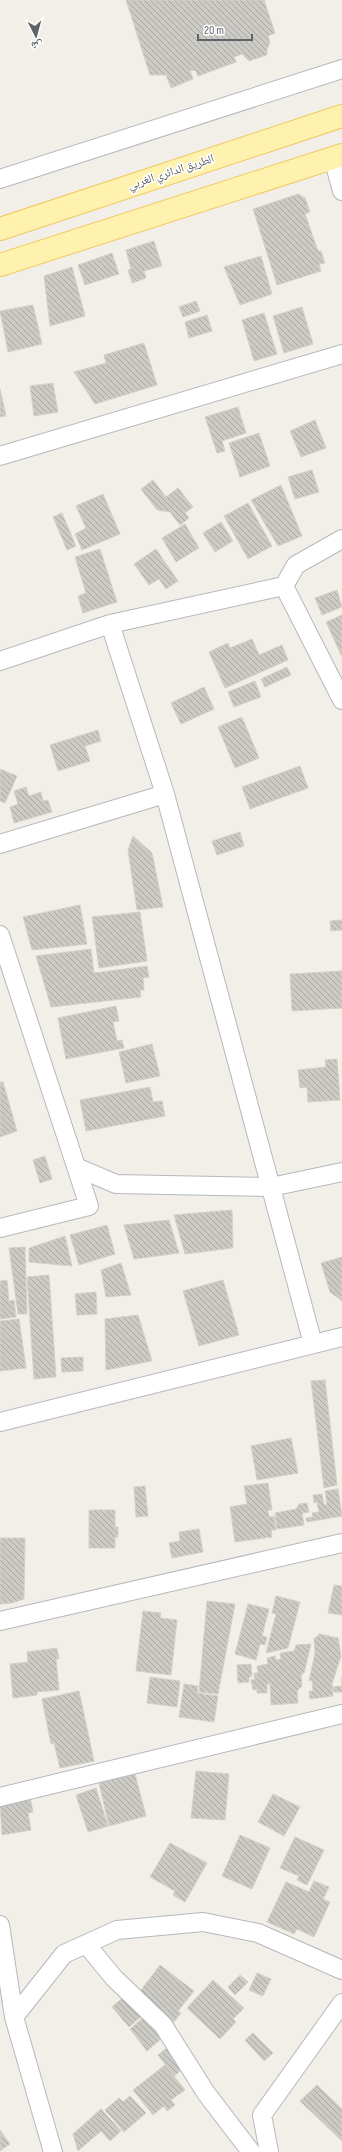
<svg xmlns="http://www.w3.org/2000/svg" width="342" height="2152" font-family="'Sofia Sans Condensed','Noto Naskh Arabic',sans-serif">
	<defs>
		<pattern id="building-back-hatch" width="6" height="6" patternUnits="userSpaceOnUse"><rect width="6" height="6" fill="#cccac5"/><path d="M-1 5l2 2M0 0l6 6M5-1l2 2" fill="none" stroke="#a9a8a4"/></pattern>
	</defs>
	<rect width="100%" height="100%" fill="#f1efe8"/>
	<path fill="url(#building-back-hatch)" stroke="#d6d1c6" d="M126,0H264L275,33L268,36L270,43L267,49V55L249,61L242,54L234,57L236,62L198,76L195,70L190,71L193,79L171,88L166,75H150Z
		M298,194L305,198L310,212L305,214L318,251H321L325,263L319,264L321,271L277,285L253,209Z
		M154,241L162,266L144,271L146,278L132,283L128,270L131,269L126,250Z
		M112,253L119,274L85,285L78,265Z
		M261,256L272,294L240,305L224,267Z
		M72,267L85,316L50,326L44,276Z
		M196,301L200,311L183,317L179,307Z
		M33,305L42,344L8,352L0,311Z
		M302,307L313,344L284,353L273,316Z
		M264,313L277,354L254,361L242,320Z
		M207,315L212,331L189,338L185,322Z
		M144,343L157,385L95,404L74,372L106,363L104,355Z
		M53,383L58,412L34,416L30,386Z
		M0,389L6,416L0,417Z
		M238,407L246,433L222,441L225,451L217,453L205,417Z
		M315,420L326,448L301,457L290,431Z
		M259,433L270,466L240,477L229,443Z
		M312,470L319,492L295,499L288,477Z
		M153,480L166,497L178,488L193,507L185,513L189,518L180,525L170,512L157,510L141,489Z
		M281,485L302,536L278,546L251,500Z
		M103,494L120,534L82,550L75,534L86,528L76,506Z
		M248,503L272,546L248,559L224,516Z
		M62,513L76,546L67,550L53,517Z
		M221,522L233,541L215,552L203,533Z
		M185,524L199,548L176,562L162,538Z
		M100,549L117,602L83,613L78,596L86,593L75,557Z
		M156,549L178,581L166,589L159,579L149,585L134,564Z
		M337,590L342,607L322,615L315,598Z
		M342,615V657L326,622Z
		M252,639L259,655L282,645L288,660L225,688L209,652L228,643L230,648Z
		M287,667L291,675L265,687L261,679Z
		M255,681L261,697L234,707L228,692Z
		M204,687L214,709L181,724L171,703Z
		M242,717L259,758L235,768L218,727Z
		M98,730L101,741L85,746L90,761L58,771L50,745Z
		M300,766L308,788L250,809L242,787Z
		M0,769L17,776L5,803L0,801Z
		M26,787L29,796L41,792L43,801L48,800L52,812L14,823L10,807L18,804L14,791Z
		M240,832L244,846L217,855L212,841Z
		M133,836L152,853L163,907L137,910L128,850Z
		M80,905L87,944L32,950L23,917Z
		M140,912L147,961L99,968L92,917Z
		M342,920V930L331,931L330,921Z
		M91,949L94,973L147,966L149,977L143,978L144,990H140L141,997L51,1007L36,956Z
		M342,971V1008L292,1011L290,974Z
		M116,1006L119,1021L113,1022L117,1041L122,1040L124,1048L66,1059L58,1018Z
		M152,1044L160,1076L126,1083L119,1052Z
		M337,1059L340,1100L308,1102L307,1087L300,1088L298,1070L326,1067L325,1060Z
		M0,1082H3L17,1131L0,1137Z
		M150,1087L153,1102L162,1101L165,1116L86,1131L80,1100Z
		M45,1156L52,1179L40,1183L33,1160Z
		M232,1210L233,1248L185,1254L174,1215Z
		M169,1220L179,1253L134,1259L124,1225Z
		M107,1225L115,1254L79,1265L70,1235Z
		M65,1236L72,1266L29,1262V1248Z
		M25,1247L27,1314H18L9,1248Z
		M342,1257V1301L330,1292L321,1263Z
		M121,1263L131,1295L106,1297L101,1270Z
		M49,1275L56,1377L34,1379L27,1277Z
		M7,1280L9,1301L14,1300L16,1317L0,1319V1281Z
		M223,1280L239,1335L199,1346L183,1291Z
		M96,1292L97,1314L77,1315L75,1294Z
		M138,1315L152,1361L106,1370L105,1319Z
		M19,1319L26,1368L0,1371V1321Z
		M83,1357V1371L62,1372L61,1358Z
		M325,1380L337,1485L324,1488L311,1381Z
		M291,1438L298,1473L257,1480L251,1446Z
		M268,1483L272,1510H268L269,1517L274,1516L276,1530H271L272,1537L235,1542L230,1507L247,1504L244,1486Z
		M145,1486L148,1516L136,1517L134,1487Z
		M338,1489L342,1516L307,1522L306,1518L313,1517L312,1513L319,1512L317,1502L314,1503L313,1495L322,1494L324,1505L327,1504L325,1491Z
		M307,1503L309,1512L302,1513L304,1525L277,1529L275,1513L296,1509L299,1504Z
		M89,1510H115V1527H118V1537H115V1548H89Z
		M199,1529L203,1552L172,1558L169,1543L180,1541L179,1532Z
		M0,1538H25L24,1599L12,1603L0,1604Z
		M334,1585L342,1586V1615L328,1613Z
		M276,1596L300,1602L288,1648L266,1653L276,1614L272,1613Z
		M207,1601L235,1604L218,1694L199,1692Z
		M248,1604L269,1609L262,1636L267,1637L265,1645L260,1644L256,1660L235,1654Z
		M143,1611L161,1613L160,1618L177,1620L171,1675L136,1671Z
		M319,1634L338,1638L341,1656L332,1684L333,1696L310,1699L309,1691H313L312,1680L309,1681L315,1653L314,1638L317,1637Z
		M311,1644L304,1673L301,1675L302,1686L297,1691L298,1703L271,1705L270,1684H267V1693H257V1689L253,1690L251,1680L255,1679L254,1673H258L257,1666L268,1664L267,1658L275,1656L276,1660L281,1659L280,1653L294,1651L296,1645Z
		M57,1648L59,1659H56L59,1690L37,1692V1695L13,1698L10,1664L28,1662L27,1652Z
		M251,1664L252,1676L249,1677V1682L238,1683L237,1665Z
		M150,1677L180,1681L177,1707L147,1703Z
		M342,1677V1692H334L333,1687L342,1686Z
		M184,1684L198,1686L197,1693L218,1696L214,1722L179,1717Z
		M79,1691L94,1761L60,1768L54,1743L51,1744L42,1699Z
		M196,1771L229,1774L225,1820L191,1818Z
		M135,1774L146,1816L109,1826L99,1783Z
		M96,1788L108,1826L88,1832L76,1795Z
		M273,1794L300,1807L284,1836L258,1822Z
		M30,1797L33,1812L28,1813L31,1830L2,1835L0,1802Z
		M240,1835L270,1848L252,1889L222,1876Z
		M295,1837L324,1850L307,1885L297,1880L299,1876L280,1868Z
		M170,1843L207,1863L185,1902L173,1895L175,1891L150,1877Z
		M314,1881L329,1887L323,1899L330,1902L314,1937L297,1929L294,1934L267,1922L286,1882L309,1892Z
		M160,1965L194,1991L178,2011L181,2013L174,2022L138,1994Z
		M257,1973L271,1979L263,1996L249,1990Z
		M240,1975L248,1982L235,1995L228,1987Z
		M213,1980L244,2008L233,2019L236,2022L220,2039L187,2008Z
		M126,1995L143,2015L129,2027L112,2007Z
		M144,2017L162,2038L147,2051L130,2029Z
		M253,2033L273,2053L264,2061L245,2040Z
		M168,2047L185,2067L174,2076L158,2055Z
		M165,2065L185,2090L171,2100L175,2105L167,2111L164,2106L153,2115L133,2090Z
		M317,2085L342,2109V2141L300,2101Z
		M130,2096L146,2113L124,2132L105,2110L119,2098L123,2102Z
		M101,2109L121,2131L110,2141L101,2131L78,2151L73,2134Z
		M0,2130L10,2144L0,2151Z"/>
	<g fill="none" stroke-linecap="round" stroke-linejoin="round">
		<defs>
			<path id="minor" d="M333,158L342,191
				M0,179L342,69
				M0,456L342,354
				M284,586L342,700
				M0,661L110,624L284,586L296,565L342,539
				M165,794L313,1344
				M0,844L165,794L110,624
				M0,935L89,1206L0,1228
				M76,1167L116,1184L271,1187L342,1172
				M0,1422L342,1337
				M0,1621L342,1543
				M0,1797L342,1714
				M0,1925L14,2017L53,2152
				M86,1944L114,1978L163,2025L206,2093L251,2152
				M14,2017L64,1954L117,1930L203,1922L258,1933L342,1970
				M269,2152L262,2115L342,2003"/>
			<path id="major" d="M0,229L342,116
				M0,265L342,155"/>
		</defs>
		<use href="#minor" stroke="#b5b8bc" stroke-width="20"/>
		<use href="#major" stroke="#f2c960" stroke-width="24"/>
		<use href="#minor" stroke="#fff" stroke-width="18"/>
		<use href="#major" stroke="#fff2af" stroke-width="22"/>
	</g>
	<g text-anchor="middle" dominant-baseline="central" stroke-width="3" stroke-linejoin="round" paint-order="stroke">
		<g font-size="12" fill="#5f6368" stroke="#fff">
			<text transform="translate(171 172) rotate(-18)">الطريق الدائري الغربي</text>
		</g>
	</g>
	<g transform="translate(36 36) rotate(174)" stroke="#ffffff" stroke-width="3" paint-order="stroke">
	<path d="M0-3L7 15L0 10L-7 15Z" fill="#5f6368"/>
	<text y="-6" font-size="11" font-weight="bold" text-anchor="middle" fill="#5f6368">ش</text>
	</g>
	<path d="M198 34v6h54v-6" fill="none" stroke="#5f6368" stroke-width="2"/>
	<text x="204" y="34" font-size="12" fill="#5f6368" stroke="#ffffff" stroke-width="3" paint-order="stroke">20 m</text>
</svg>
